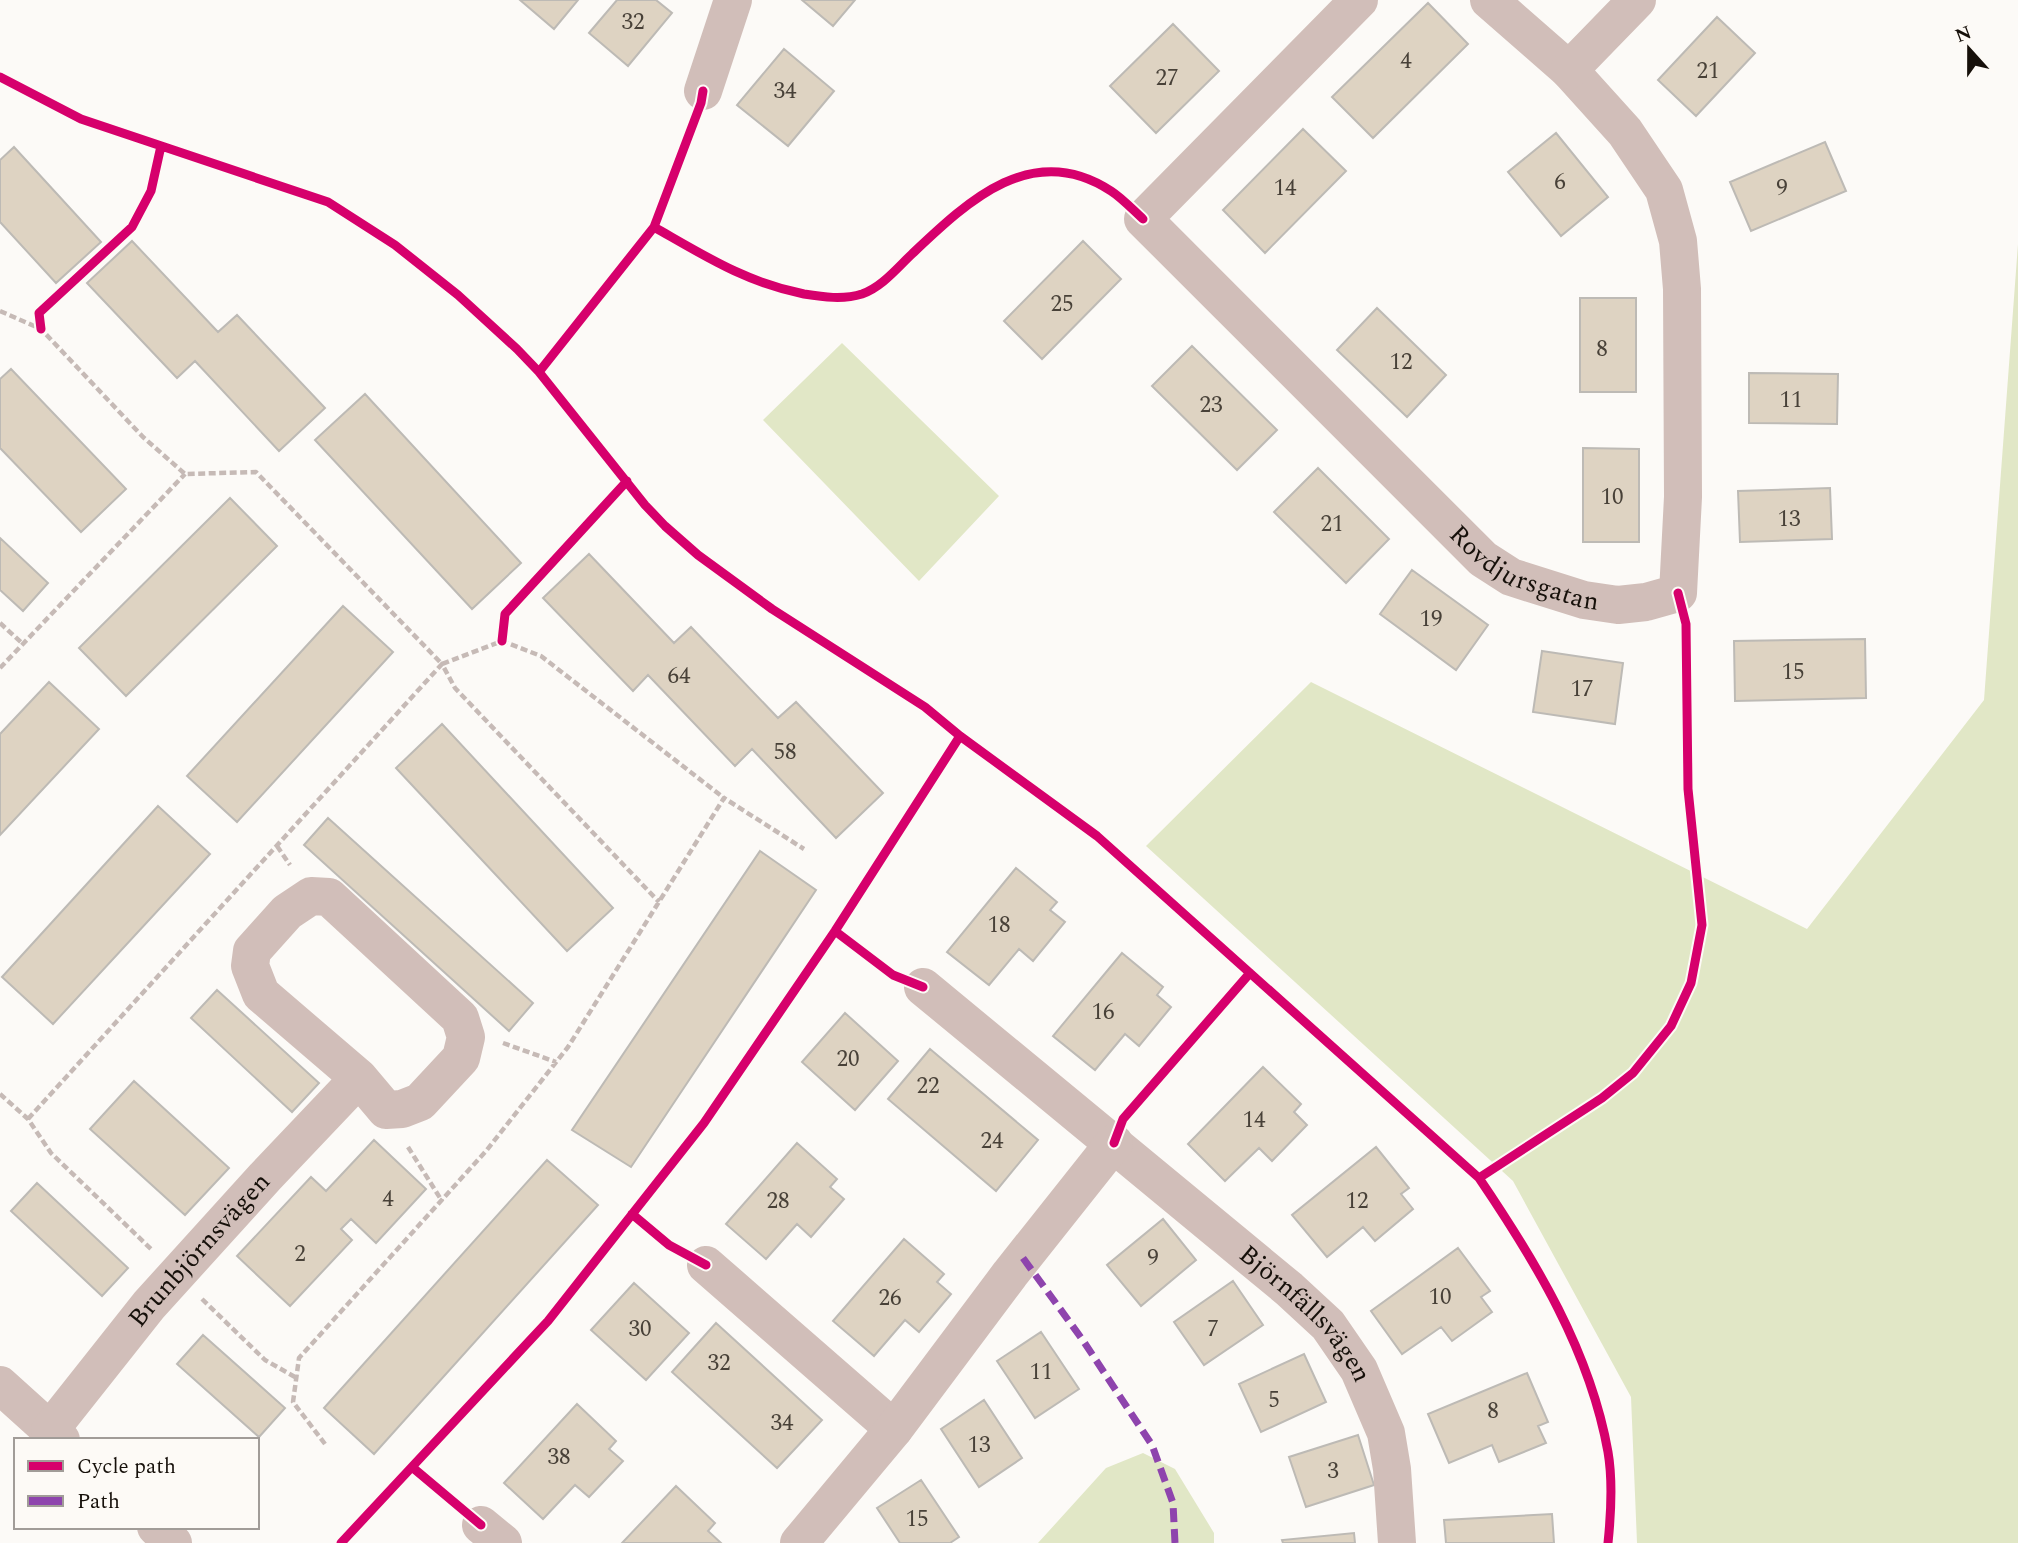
<svg xmlns="http://www.w3.org/2000/svg" width="2018" height="1543" font-family="Spectral,serif">
	<rect width="100%" height="100%" fill="#fcfaf7"/>
	<path fill="#e1e7c6" d="M2018,244V1543H1637L1631,1397L1513,1181L1146,846L1311,682L1807,929L1984,700Z
		M842,343L999,496L919,581L763,420Z
		M1143,1453L1175,1469L1214,1533V1543H1038L1106,1468Z"/>
	<path fill="#ded3c2" stroke="#bdbab5" stroke-width="2" d="M520,0H578L554,29Z
		M617,0H656L672,13L628,66L589,33Z
		M802,0H855L833,26Z
		M1428,3L1468,44L1373,138L1332,97Z
		M1717,17L1755,53L1696,116L1658,80Z
		M1173,24L1219,71L1156,133L1110,86Z
		M784,49L834,91L788,146L737,105Z
		M1303,129L1346,171L1265,253L1223,210Z
		M1556,133L1608,197L1561,236L1508,172Z
		M1825,142L1846,191L1751,231L1730,182Z
		M14,147L101,242L56,283L0,222V160Z
		M132,241L218,332L237,315L325,408L279,451L195,361L177,378L87,283Z
		M1083,241L1121,279L1042,359L1004,321Z
		M1580,298H1636V392H1580Z
		M1377,308L1446,375L1407,417L1337,350Z
		M1192,346L1277,430L1237,470L1152,386Z
		M11,369L126,489L81,532L0,448V379Z
		M1749,373L1838,374L1837,424L1749,423Z
		M365,394L521,563L472,609L315,440Z
		M1583,448L1639,449V542H1583Z
		M1318,468L1389,539L1346,583L1274,512Z
		M1830,488L1832,539L1740,542L1738,491Z
		M230,498L277,546L126,696L79,648Z
		M0,538L48,583L23,611L0,590Z
		M589,554L674,643L691,627L778,718L796,702L883,793L836,838L752,749L735,766L648,675L633,691L543,598Z
		M1412,570L1488,625L1456,670L1380,614Z
		M343,606L393,652L237,822L187,776Z
		M1865,639L1866,698L1735,701L1734,641Z
		M1542,651L1623,663L1615,724L1533,712Z
		M49,682L99,729L0,835V734Z
		M442,724L613,908L567,951L396,768Z
		M158,806L210,854L53,1024L2,977Z
		M328,818L533,1003L509,1031L304,845Z
		M760,851L816,890L631,1167L572,1130Z
		M1016,868L1057,902L1050,910L1065,922L1033,961L1019,949L989,985L947,952Z
		M1122,953L1163,987L1157,995L1171,1007L1139,1046L1125,1034L1095,1070L1053,1036Z
		M217,990L319,1083L292,1112L191,1018Z
		M845,1013L898,1061L855,1110L802,1062Z
		M930,1049L1038,1140L996,1191L888,1099Z
		M1263,1067L1301,1104L1294,1112L1307,1125L1272,1161L1259,1148L1225,1181L1188,1144Z
		M134,1081L229,1168L185,1215L90,1129Z
		M374,1140L426,1189L376,1243L351,1219L341,1229L352,1240L290,1306L237,1256L311,1177L326,1191Z
		M797,1143L837,1179L830,1187L844,1199L811,1237L797,1224L766,1259L726,1224Z
		M1376,1147L1409,1188L1401,1194L1413,1209L1375,1241L1363,1227L1327,1257L1292,1215Z
		M547,1160L598,1205L374,1454L324,1408Z
		M37,1183L128,1268L102,1296L11,1211Z
		M1163,1219L1196,1260L1141,1306L1107,1265Z
		M904,1239L944,1274L937,1282L951,1294L919,1332L905,1320L874,1356L833,1321Z
		M1458,1248L1490,1291L1481,1297L1492,1312L1452,1341L1441,1327L1402,1354L1371,1311Z
		M1233,1281L1263,1325L1204,1365L1174,1322Z
		M634,1283L689,1333L646,1380L591,1330Z
		M716,1323L822,1420L777,1468L672,1372Z
		M1041,1332L1079,1389L1035,1418L997,1361Z
		M203,1335L285,1408L259,1437L177,1364Z
		M1304,1354L1326,1402L1261,1432L1239,1384Z
		M1527,1373L1548,1422L1538,1426L1546,1443L1499,1462L1492,1445L1449,1463L1428,1414Z
		M984,1400L1022,1458L979,1487L941,1429Z
		M577,1404L616,1441L609,1449L623,1461L589,1497L575,1485L543,1519L504,1483Z
		M1358,1435L1374,1485L1306,1507L1289,1457Z
		M921,1480L959,1537L950,1543H900L877,1508Z
		M676,1486L715,1523L708,1531L721,1543H622Z
		M1552,1514L1554,1543H1446L1444,1520Z
		M1354,1533L1355,1543H1283L1282,1540Z"/>
	<g fill="none" stroke-linecap="round" stroke-linejoin="round">
		<path stroke="#c6bab6" stroke-width="4.5" stroke-dasharray="7 3.5" stroke-linecap="butt" d="M0,311L41,329L143,437L185,474L256,472L442,664L502,641L541,656L724,798
			M0,623L23,644
			M0,668L185,474
			M277,846L290,865
			M503,1043L556,1062
			M0,1094L28,1119L51,1153L151,1249
			M28,1119L442,664L455,688L659,902
			M408,1147L442,1201
			M202,1299L265,1360L295,1377
			M325,1444L293,1402L299,1358L486,1151L568,1047L724,798L804,849"/>
		<g stroke="#d1beb9" stroke-width="38">
			<path id="s1" d="M1359,0L1143,219L1483,559L1511,577L1584,600L1618,605L1646,602L1678,593L1683,497L1682,289L1678,241L1664,190L1625,132L1569,70L1489,0"/>
			<path d="M1569,70L1637,0"/>
			<path d="M703,91L733,0"/>
			<path id="s2" d="M923,987L1289,1289L1328,1325L1359,1370L1386,1433L1392,1469L1397,1543"/>
			<path d="M706,1265L894,1429"/>
			<path d="M0,1385L61,1440"/>
			<path id="s3" d="M50,1430L149,1305L265,1177L359,1078L386,1110L402,1109L420,1102L461,1058L466,1037L460,1018L329,897L311,896L287,912L252,951L250,966L261,994L359,1078"/>
			<path d="M481,1525L503,1543"/>
			<path d="M156,1527L173,1543"/>
			<path d="M799,1543L894,1429L1010,1274L1114,1143"/>
		</g>
		<path stroke="#8e44ad" stroke-width="7" stroke-dasharray="14 7" stroke-linecap="butt" d="M1023,1258L1082,1339L1152,1445L1173,1503L1175,1543"/>
		<defs>
			<path id="cycleway" d="M0,77L81,119L328,202L395,245L458,295L517,349L539,372L645,505L665,526L698,555L772,609L925,707L960,736L1097,836L1479,1178C1536,1262 1590,1351 1608,1452C1613,1481 1611,1514 1608,1543
				M654,227C705,256 745,282 804,294C823,297 843,300 862,294C882,287 897,268 912,254C967,202 1032,139 1111,191C1122,198 1133,210 1143,219
				M41,329L39,313L132,227L151,191L161,146
				M539,372L654,227L701,103L703,91
				M502,641L505,614L627,481
				M835,931L893,975L923,987
				M1114,1143L1123,1119L1250,973
				M1479,1178L1602,1098L1633,1073L1671,1026L1691,983L1702,925L1688,789L1686,624L1678,593
				M632,1214L669,1245L706,1265
				M412,1467L481,1525
				M341,1543L548,1321L704,1123L835,931L960,736"/>
		</defs>
		<use href="#cycleway" stroke="#fdfaf6" stroke-width="13"/>
		<use href="#cycleway" stroke="#d6006c" stroke-width="9"/>
	</g>
	<g text-anchor="middle" dominant-baseline="central" stroke-width="6" stroke-linejoin="round" paint-order="stroke">
		<g font-size="23" fill="#484138">
			<text x="633" y="22">32</text>
			<text x="1406" y="61">4</text>
			<text x="1708" y="71">21</text>
			<text x="1167" y="78">27</text>
			<text x="785" y="91">34</text>
			<text x="1560" y="182">6</text>
			<text x="1285" y="188">14</text>
			<text x="1782" y="188">9</text>
			<text x="1062" y="304">25</text>
			<text x="1602" y="349">8</text>
			<text x="1401" y="362">12</text>
			<text x="1791" y="400">11</text>
			<text x="1211" y="405">23</text>
			<text x="1612" y="497">10</text>
			<text x="1789" y="519">13</text>
			<text x="1332" y="524">21</text>
			<text x="1431" y="619">19</text>
			<text x="1793" y="672">15</text>
			<text x="679" y="676">64</text>
			<text x="1582" y="689">17</text>
			<text x="785" y="752">58</text>
			<text x="999" y="925">18</text>
			<text x="1103" y="1012">16</text>
			<text x="848" y="1059">20</text>
			<text x="928" y="1086">22</text>
			<text x="1254" y="1120">14</text>
			<text x="992" y="1141">24</text>
			<text x="388" y="1199">4</text>
			<text x="778" y="1201">28</text>
			<text x="1357" y="1201">12</text>
			<text x="300" y="1254">2</text>
			<text x="1153" y="1258">9</text>
			<text x="1440" y="1297">10</text>
			<text x="890" y="1298">26</text>
			<text x="640" y="1329">30</text>
			<text x="1213" y="1329">7</text>
			<text x="719" y="1363">32</text>
			<text x="1041" y="1372">11</text>
			<text x="1274" y="1400">5</text>
			<text x="1493" y="1411">8</text>
			<text x="782" y="1423">34</text>
			<text x="979" y="1445">13</text>
			<text x="559" y="1457">38</text>
			<text x="1333" y="1471">3</text>
			<text x="917" y="1519">15</text>
		</g>
		<g font-size="26" fill="#16100a" stroke="#fdfaf6">
			<text stroke="none"><textPath href="#s1" startOffset="830">Rovdjursgatan</textPath></text>
			<text stroke="none"><textPath href="#s3" startOffset="234">Brunbjörnsvägen</textPath></text>
			<text stroke="none"><textPath href="#s2" startOffset="504">Björnfällsvägen</textPath></text>
		</g>
	</g>
	<rect x="14" y="1438" width="245" height="91" fill="#fdfaf6" stroke="#a19c98" stroke-width="2"/>
	<rect x="28" y="1461" width="35" height="10" fill="#d6006c" stroke="#a19c98" stroke-width="2"/>
	<text x="77" y="1473" font-size="21" fill="#16100a">Cycle path</text>
	<rect x="28" y="1496" width="35" height="10" fill="#8e44ad" stroke="#a19c98" stroke-width="2"/>
	<text x="77" y="1508" font-size="21" fill="#16100a">Path</text>
	<g transform="translate(1969 49) rotate(339)" stroke="#fdfaf6" stroke-width="5" paint-order="stroke">
	<path d="M0-5L12 26L0 18L-12 26Z" fill="#16100a"/>
	<text y="-10" font-size="19" font-weight="bold" text-anchor="middle" fill="#16100a">N</text>
	</g>
</svg>
